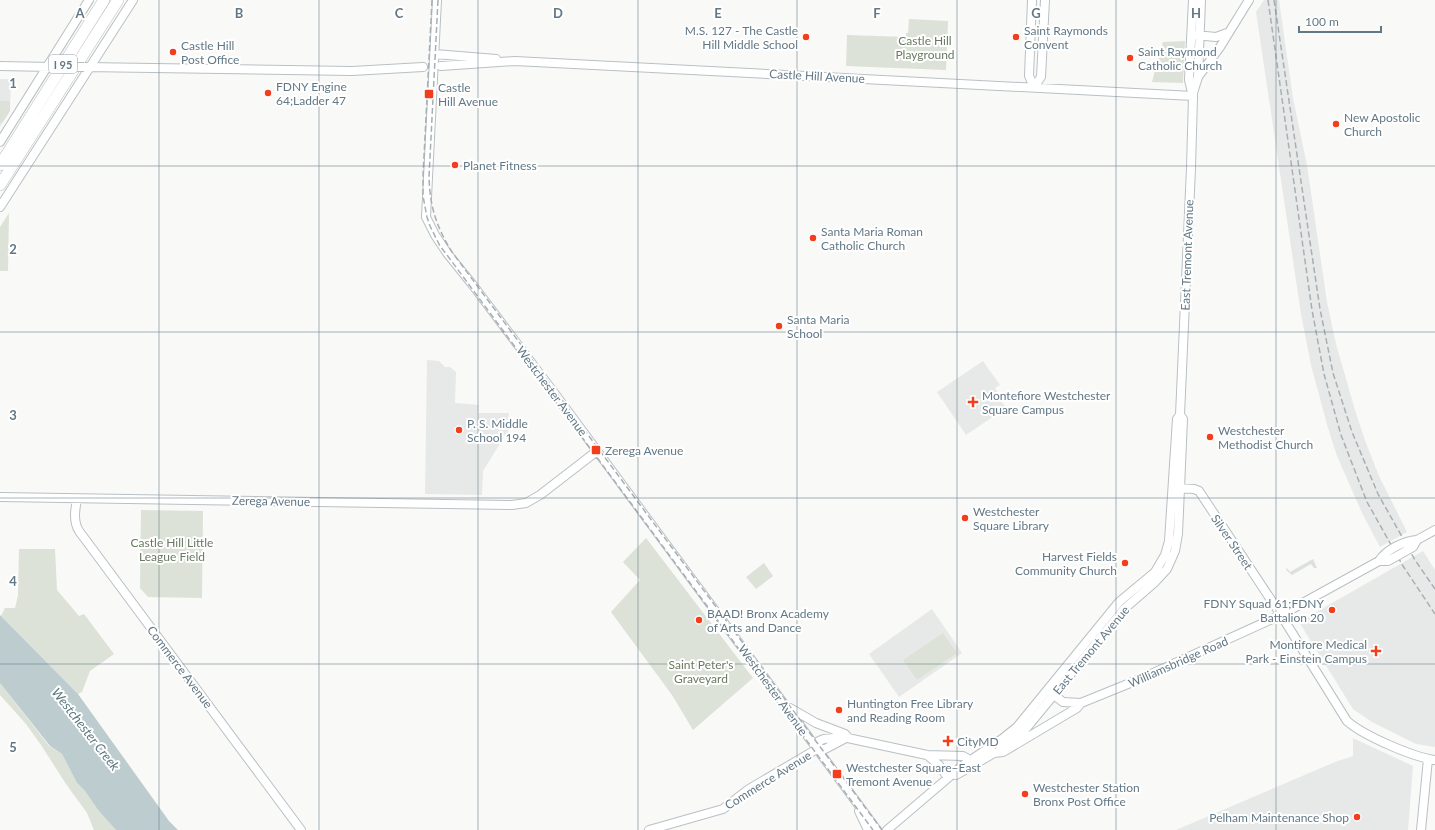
<svg xmlns="http://www.w3.org/2000/svg" width="1435" height="830" font-family="Lato,sans-serif">
	<rect width="100%" height="100%" fill="#f9f9f7"/>
	<path fill="#e7e9e8" d="M1264,0H1279L1293,98L1307,165L1327,302L1336,344L1355,410L1366,443L1379,476L1407,532L1380,547L1362,513L1337,456L1328,428L1311,365L1301,314L1256,12Z
		M0,79H11L10,111L0,127Z
		M427,360L439,361L445,367H450L456,372L455,403L479,405L478,413H509L508,419L512,424L483,471L482,495L425,494Z
		M983,361L1000,385L995,388L999,395L998,396L1006,408L966,435L937,392Z
		M1423,551L1435,570V747L1416,744L1372,722L1353,709L1299,622Z
		M932,609L962,653L899,697L869,654Z
		M1353,738L1413,766L1408,830H1176L1335,762L1353,756Z"/>
	<path fill="#dce2d7" d="M909,19L948,21L946,70L846,66L847,35L906,37V33H908Z
		M1185,41L1183,83L1152,82L1155,70L1160,69L1161,65V61L1158,60L1163,42Z
		M0,101H10V111L2,123L0,122Z
		M9,213L8,271H0V227Z
		M141,510L203,511L202,598L148,597L140,588Z
		M646,538L753,678L693,730L672,695L611,612L640,580L623,562Z
		M19,549H55L57,590L79,616L84,614L114,654L90,671L82,692L78,694L1,616L5,608H15L18,595Z
		M1313,559L1317,568H1314L1311,564L1292,575L1286,570L1287,568L1290,572Z
		M764,563L773,576L756,589L746,577Z
		M943,633L957,653L917,680L903,660Z
		M0,683L49,746L62,754L77,783L85,791L98,810L116,830H94L87,813L66,784L41,745L26,724L0,695Z"/>
	<path fill="#bdcccf" d="M0,615L78,694L169,821L178,830H116L98,810L85,791L77,783L62,754L50,746L0,683Z"/>
	<g fill="none" stroke-linecap="round" stroke-linejoin="round">
		<defs>
			<path id="secondary" d="M437,0L426,217L435,235L447,253L472,284L558,398L877,830
				M1032,0L1029,76L1034,87
				M1195,35L1216,37L1227,33
				M435,54L496,59
				M0,66L51,67
				M441,66L515,61L1193,96
				M84,67L352,71L423,67
				M1198,77L1220,47L1249,0
				M1034,87L1041,77L1045,0
				M1193,93L1198,77L1201,0
				M0,142L89,0
				M0,207L133,0
				M1175,488L1194,489L1199,491L1281,615L1347,721C1364,736 1413,757 1435,760
				M0,497L512,505L526,503L540,495L597,451
				M77,499C75,510 73,521 79,531L301,830
				M1417,540L1435,530
				M1050,692L1063,702L1081,703L1140,679L1281,615L1379,561
				M790,708L816,723L845,734L847,736
				M817,749L819,741L824,739L843,737L927,755L963,756L977,764
				M817,749H825L844,739
				M999,752L1001,748L1022,733L1029,725L1124,609L1154,583L1167,569L1175,551L1178,534L1183,419L1180,415L1191,168L1193,96L1189,80L1193,0
				M927,755L939,765L948,778
				M956,775L965,770L994,753L1003,752L1077,708L1081,703
				M859,811L868,830
				M649,830L723,809L749,789L817,749
				M887,830L962,766L1002,739L1017,727L1119,602L1155,572L1165,555L1169,541L1177,419L1180,415
				M1421,830L1428,759"/>
			<path id="highway" d="M0,165L104,0
				M0,185L118,0"/>
		</defs>
		<use href="#secondary" stroke="#b9c0c4" stroke-width="10"/>
		<use href="#highway" stroke="#bbbfc2" stroke-width="12"/>
		<use href="#secondary" stroke="#fff" stroke-width="8"/>
		<use href="#highway" stroke="#fff" stroke-width="11"/>
		<path stroke="#a7afb4" stroke-width="1.5" stroke-dasharray="6 3" stroke-linecap="butt" d="M432,0L423,176V196L427,217L430,226L440,246L447,255L873,830
			M438,0L429,177C430,207 436,226 452,252L882,830
			M1268,0L1312,310L1324,374L1341,435L1367,502L1403,566L1435,614
			M1274,0L1320,309L1333,373L1352,432L1378,494L1415,560L1435,589"/>
		<defs>
			<path id="secondary-bridge" d="M57,67H84
				M1379,561H1388L1413,547L1417,540
				M1379,561C1386,550 1403,541 1417,540"/>
		</defs>
		<use href="#secondary-bridge" stroke="#b9c0c4" stroke-width="10" stroke-linecap="butt"/>
		<use href="#secondary-bridge" stroke="#fff" stroke-width="8"/>
	</g>
	<path fill="none" stroke="#627885" stroke-width="1" stroke-opacity="0.55" d="M159,0V830M319,0V830M478,0V830M638,0V830M797,0V830M957,0V830M1116,0V830M1276,0V830M0,166H1435M0,332H1435M0,498H1435M0,664H1435"/>
	<g fill="#f33e1d" stroke="#fff" stroke-width="1.5">
		<circle cx="806" cy="37" r="4"/>
		<circle cx="1016" cy="37" r="4"/>
		<circle cx="173" cy="52" r="4"/>
		<circle cx="1130" cy="58" r="4"/>
		<circle cx="268" cy="93" r="4"/>
		<rect x="424" y="89" width="10" height="10" rx="2"/>
		<circle cx="1336" cy="124" r="4"/>
		<circle cx="455" cy="165" r="4"/>
		<circle cx="813" cy="238" r="4"/>
		<circle cx="779" cy="326" r="4"/>
		<path d="M971 396h4v4h4v4h-4v4h-4v-4h-4v-4h4z"/>
		<circle cx="459" cy="430" r="4"/>
		<circle cx="1210" cy="437" r="4"/>
		<rect x="591" y="445" width="10" height="10" rx="2"/>
		<circle cx="965" cy="518" r="4"/>
		<circle cx="1125" cy="563" r="4"/>
		<circle cx="1332" cy="610" r="4"/>
		<circle cx="699" cy="620" r="4"/>
		<path d="M1374 645h4v4h4v4h-4v4h-4v-4h-4v-4h4z"/>
		<circle cx="839" cy="710" r="4"/>
		<path d="M946 735h4v4h4v4h-4v4h-4v-4h-4v-4h4z"/>
		<rect x="832" y="769" width="10" height="10" rx="2"/>
		<circle cx="1025" cy="794" r="4"/>
		<circle cx="1357" cy="817" r="4"/>
	</g>
	<g text-anchor="middle" dominant-baseline="central" stroke-width="4" stroke-linejoin="round" paint-order="stroke">
		<rect fill="#fff" stroke="#91a0aa" stroke-width="1" x="49" y="55" width="28" height="18" rx="3"/>
		<g font-size="11" font-weight="bold" fill="#627885">
			<text x="63" y="64">I 95</text>
		</g>
		<g font-size="12" fill="#627885" stroke="#fff" text-anchor="start">
			<text x="798" y="30" text-anchor="end">M.S. 127 - The Castle<tspan x="798" dy="14">Hill Middle School</tspan></text>
			<text x="1024" y="30">Saint Raymonds<tspan x="1024" dy="14">Convent</tspan></text>
			<text x="181" y="45">Castle Hill<tspan x="181" dy="14">Post Office</tspan></text>
			<text x="1138" y="51">Saint Raymond<tspan x="1138" dy="14">Catholic Church</tspan></text>
			<text x="276" y="86">FDNY Engine<tspan x="276" dy="14">64;Ladder 47</tspan></text>
			<text x="438" y="87">Castle<tspan x="438" dy="14">Hill Avenue</tspan></text>
			<text x="1344" y="117">New Apostolic<tspan x="1344" dy="14">Church</tspan></text>
			<text x="463" y="165">Planet Fitness</text>
			<text x="821" y="231">Santa Maria Roman<tspan x="821" dy="14">Catholic Church</tspan></text>
			<text x="787" y="319">Santa Maria<tspan x="787" dy="14">School</tspan></text>
			<text x="982" y="395">Montefiore Westchester<tspan x="982" dy="14">Square Campus</tspan></text>
			<text x="467" y="423">P. S. Middle<tspan x="467" dy="14">School 194</tspan></text>
			<text x="1218" y="430">Westchester<tspan x="1218" dy="14">Methodist Church</tspan></text>
			<text x="605" y="450">Zerega Avenue</text>
			<text x="973" y="511">Westchester<tspan x="973" dy="14">Square Library</tspan></text>
			<text x="1117" y="556" text-anchor="end">Harvest Fields<tspan x="1117" dy="14">Community Church</tspan></text>
			<text x="1324" y="603" text-anchor="end">FDNY Squad 61;FDNY<tspan x="1324" dy="14">Battalion 20</tspan></text>
			<text x="707" y="613">BAAD! Bronx Academy<tspan x="707" dy="14">of Arts and Dance</tspan></text>
			<text x="1367" y="644" text-anchor="end">Montifore Medical<tspan x="1367" dy="14">Park - Einstein Campus</tspan></text>
			<text x="847" y="703">Huntington Free Library<tspan x="847" dy="14">and Reading Room</tspan></text>
			<text x="957" y="741">CityMD</text>
			<text x="846" y="767">Westchester Square–East<tspan x="846" dy="14">Tremont Avenue</tspan></text>
			<text x="1033" y="787">Westchester Station<tspan x="1033" dy="14">Bronx Post Office</tspan></text>
			<text x="1349" y="817" text-anchor="end">Pelham Maintenance Shop</text>
		</g>
		<g font-size="12" fill="#687b61" stroke="#fff">
			<text x="925" y="40">Castle Hill<tspan x="925" dy="14">Playground</tspan></text>
			<text x="172" y="542">Castle Hill Little<tspan x="172" dy="14">League Field</tspan></text>
			<text x="701" y="664">Saint Peter's<tspan x="701" dy="14">Graveyard</tspan></text>
		</g>
		<g font-size="12" fill="#627885" stroke="#fff">
			<text transform="translate(817 76) rotate(3)">Castle Hill Avenue</text>
			<text transform="translate(1187 255) rotate(-88)">East Tremont Avenue</text>
			<text transform="translate(552 391) rotate(53)">Westchester Avenue</text>
			<text transform="translate(271 501) rotate(1)">Zerega Avenue</text>
			<text transform="translate(1232 542) rotate(56)">Silver Street</text>
			<text transform="translate(1091 650) rotate(-50)">East Tremont Avenue</text>
			<text transform="translate(1178 662) rotate(-24)">Williamsbridge Road</text>
			<text transform="translate(180 667) rotate(53)">Commerce Avenue</text>
			<text transform="translate(773 690) rotate(54)">Westchester Avenue</text>
			<text transform="translate(768 780) rotate(-32)">Commerce Avenue</text>
		</g>
		<g font-size="13" font-style="italic" fill="#5d787e" stroke="#fff">
			<text transform="translate(86 729) rotate(52)">Westchester Creek</text>
		</g>
	</g>
	<g font-size="13" text-anchor="middle" font-weight="bold" fill="#627885" stroke="#fff" stroke-width="4" stroke-linejoin="round" paint-order="stroke">
		<text x="80" y="18">A</text>
		<text x="239" y="18">B</text>
		<text x="399" y="18">C</text>
		<text x="558" y="18">D</text>
		<text x="718" y="18">E</text>
		<text x="877" y="18">F</text>
		<text x="1036" y="18">G</text>
		<text x="1196" y="18">H</text>
		<text x="13" y="88">1</text>
		<text x="13" y="254">2</text>
		<text x="13" y="420">3</text>
		<text x="13" y="586">4</text>
		<text x="13" y="752">5</text>
	</g>
	<path d="M1299 26v6h82v-6" fill="none" stroke="#627885" stroke-width="2"/>
	<text x="1305" y="26" font-size="12" fill="#627885" stroke="#ffffff" stroke-width="3" paint-order="stroke">100 m</text>
</svg>
